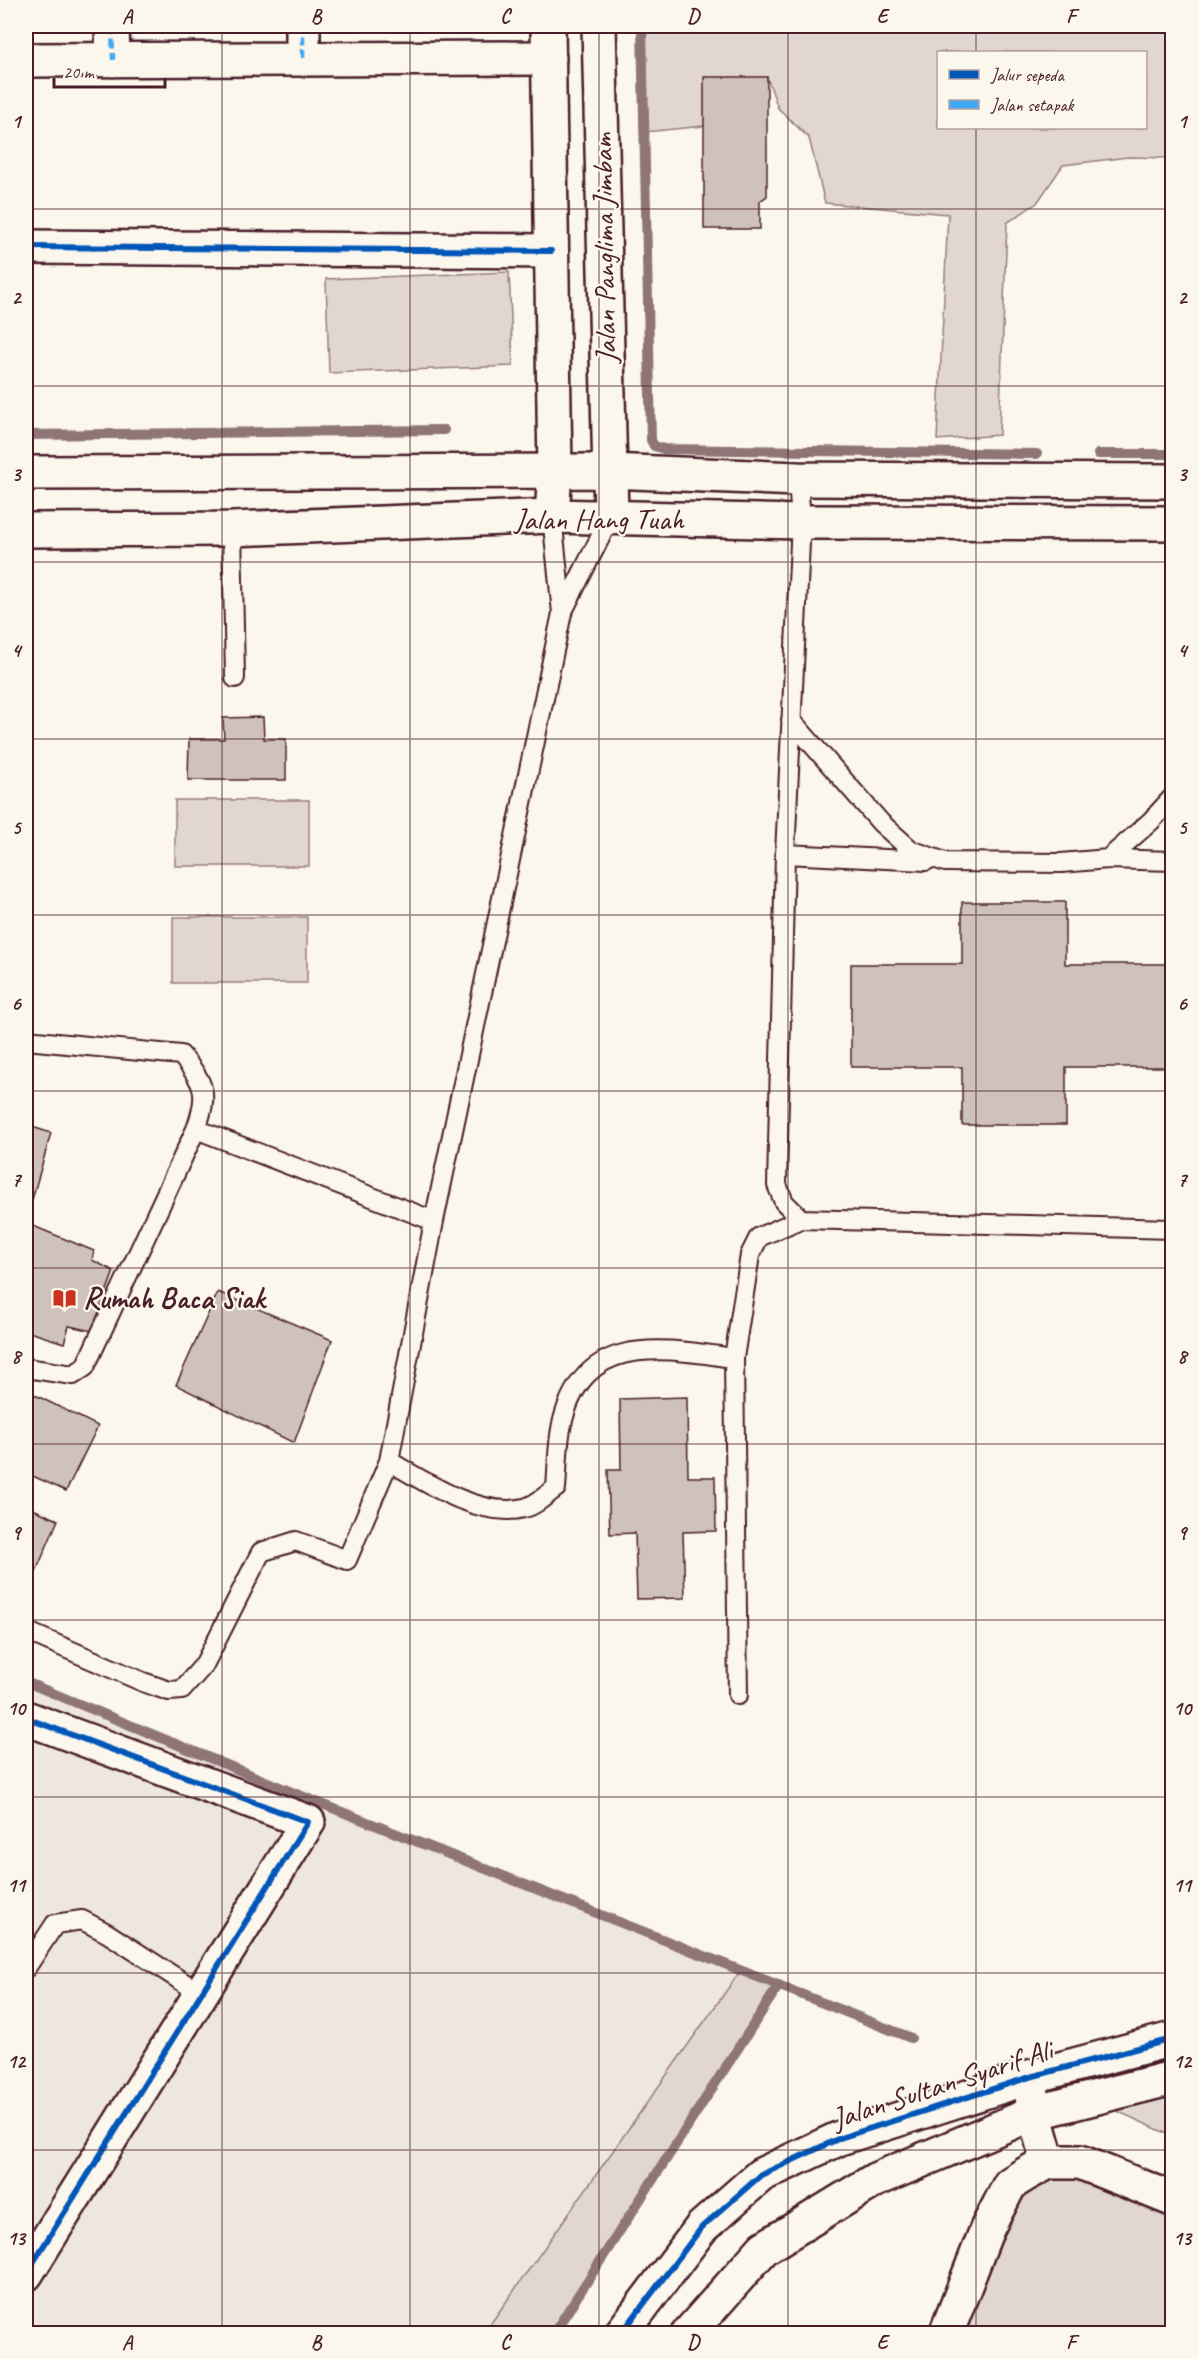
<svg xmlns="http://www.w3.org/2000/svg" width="1198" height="2359" font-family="Caveat,sans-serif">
	<rect width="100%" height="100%" fill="#fbf7ec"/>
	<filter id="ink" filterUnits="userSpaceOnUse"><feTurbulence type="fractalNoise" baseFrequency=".0167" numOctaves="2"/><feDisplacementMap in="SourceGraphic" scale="12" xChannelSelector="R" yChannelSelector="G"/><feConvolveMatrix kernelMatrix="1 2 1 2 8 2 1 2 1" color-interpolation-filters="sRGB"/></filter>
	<g filter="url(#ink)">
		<path fill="#eee7de" d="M26,1681L292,1792L741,1970L484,2333H26Z"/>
		<path fill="#e2d7d0" stroke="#967b7e" stroke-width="1.5" fill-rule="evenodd" d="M642,26H1172V158L1128,157L1063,165L1037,203L1007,223L999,435L937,440L948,214L825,203L809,138L778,108L767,77L704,126L645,132ZM938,52H1146V128H938Z
			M509,272L513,366L329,373L326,279Z
			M175,800H309V866H175Z
			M173,917H307V983H173Z
			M741,1970L779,1985L556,2333H484Z
			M1172,2088V2136L1108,2107Z
			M1050,2179H1083L1172,2213V2333L960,2334L1014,2204Z"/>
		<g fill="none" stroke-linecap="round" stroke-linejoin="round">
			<path stroke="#907477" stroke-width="10" d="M642,26L651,440L654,446L664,449L1037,454
				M26,435L444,430
				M1098,454H1172
				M26,1682L292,1792L911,2038
				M1169,2149L1172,2150
				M553,2334L779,1985"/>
		</g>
		<path fill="#cfc2bc" stroke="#4a1f2b" stroke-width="1.5" d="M704,77H767V196L760,201V229H704Z
			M263,717L264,739H286V780H188L189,739H224L223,718Z
			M962,902H1065V964H1172V1067H1066V1125H962V1067H851V964H962Z
			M26,1125L51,1133L26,1221Z
			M26,1223L94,1251L92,1260L114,1271L92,1331L69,1326L64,1343L26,1331Z
			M218,1292L332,1340L294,1443L176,1385Z
			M33,1394L98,1426L66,1491L26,1473V1410Z
			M687,1397L688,1477H715L716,1531L683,1532L685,1598L637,1599L635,1533L610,1534L608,1470H621L620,1399Z
			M26,1506L58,1520L26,1595Z"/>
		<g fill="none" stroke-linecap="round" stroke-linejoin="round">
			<defs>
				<path id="service" d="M798,479L801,522L785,854L777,1185L784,1202L801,1219L1172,1229
					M552,516L562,613
					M611,516L562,613L434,1221L389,1461C425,1482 481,1519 524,1508C535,1506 546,1495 556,1488C558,1466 557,1441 563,1420C586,1331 665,1349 734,1358
					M232,529L235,678
					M791,720L881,823L911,850L945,862L1061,863L1108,859L1151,821L1172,798
					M785,854L926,861
					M1108,859L1172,861
					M26,1040L181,1055C205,1084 209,1093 196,1129L85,1367L73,1375L26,1368
					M196,1129L434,1221
					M26,1631L143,1682L169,1691L182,1690L204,1665L261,1552L296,1541L347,1560L389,1461
					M738,1695L734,1358L750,1255L759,1237L801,1219
					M26,1968L55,1924L82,1920L107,1933L203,1995"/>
				<path id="minor" d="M112,26L113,60
					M303,58V26
					M26,60L549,58
					M26,247L551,251
					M26,1718L308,1822L26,2274
					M1030,2077L1034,2113L1048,2162
					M946,2334L987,2229L1010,2184L1026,2174L1048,2162H1080L1172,2199"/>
				<path id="tertiary" d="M548,26L555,471L552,516
					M599,26L611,516
					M621,2334L702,2227L761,2175L840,2138L1030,2077L1172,2039
					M688,2334L764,2248L875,2180L1034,2113L1172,2078"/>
				<path id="secondary" d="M26,473L609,471L798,479L1172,481
					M26,530L232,529L552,516L801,522L1172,523"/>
			</defs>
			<use href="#service" stroke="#4a1f2b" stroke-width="22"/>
			<use href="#minor" stroke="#4a1f2b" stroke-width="38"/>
			<use href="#tertiary" stroke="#4a1f2b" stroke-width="38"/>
			<use href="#secondary" stroke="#4a1f2b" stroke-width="38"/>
			<use href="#service" stroke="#fbf7ec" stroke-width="18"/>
			<use href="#minor" stroke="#fbf7ec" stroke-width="33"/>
			<use href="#tertiary" stroke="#fbf7ec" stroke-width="33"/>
			<use href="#secondary" stroke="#fbf7ec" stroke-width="33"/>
			<path stroke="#3fa9f5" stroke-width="4.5" stroke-dasharray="9 4.5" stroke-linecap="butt" d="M112,26L113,60
				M303,58V26"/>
			<defs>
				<path id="cycleway" d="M26,247L551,251
					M26,1718L308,1822L26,2274
					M621,2334L702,2227L761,2175L840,2138L1030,2077L1172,2039"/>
			</defs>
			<use href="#cycleway" stroke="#fbf7ec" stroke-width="10"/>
			<use href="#cycleway" stroke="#0057b8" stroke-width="6"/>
		</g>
	</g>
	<path fill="none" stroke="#4a1f2b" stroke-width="1.5" stroke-opacity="0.55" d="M222,26V2334M410,26V2334M599,26V2334M788,26V2334M976,26V52M976,128V2334M26,209H1172M26,386H1172M26,562H1172M26,739H1172M26,915H1172M26,1091H1172M26,1268H1172M26,1444H1172M26,1620H1172M26,1797H1172M26,1973H1172M26,2150H1172"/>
	<defs>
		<symbol id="library-bare" viewBox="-9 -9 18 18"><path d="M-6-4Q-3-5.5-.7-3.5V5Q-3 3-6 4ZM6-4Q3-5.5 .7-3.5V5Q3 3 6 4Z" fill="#c8321e" stroke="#fbf7ec" stroke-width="2.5" paint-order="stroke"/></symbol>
	</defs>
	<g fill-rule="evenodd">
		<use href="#library-bare" x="48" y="1282" width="33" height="33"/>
	</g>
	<g text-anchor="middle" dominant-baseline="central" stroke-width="4.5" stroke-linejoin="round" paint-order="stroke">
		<g font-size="30" fill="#4a1f2b" stroke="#fbf7ec">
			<text transform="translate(604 248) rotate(-91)">Jalan Panglima Jimbam</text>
			<text x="599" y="519">Jalan Hang Tuah</text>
			<text transform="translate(942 2084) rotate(-18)">Jalan Sultan Syarif Ali</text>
		</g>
		<g font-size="30" font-weight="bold" fill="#4a1f2b" stroke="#fbf7ec" text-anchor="start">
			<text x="83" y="1298">Rumah Baca Siak</text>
		</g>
	</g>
	<rect width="1198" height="2359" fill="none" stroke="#fbf7ec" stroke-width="66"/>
	<rect x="937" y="51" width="210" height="78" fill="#fbf7ec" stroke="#b4a19f" stroke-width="1.5"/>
	<rect x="949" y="70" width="30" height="9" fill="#0057b8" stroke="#b4a19f" stroke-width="1.5"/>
	<text x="991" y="81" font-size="18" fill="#4a1f2b">Jalur sepeda</text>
	<rect x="949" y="100" width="30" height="9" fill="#3fa9f5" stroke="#b4a19f" stroke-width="1.5"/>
	<text x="991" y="111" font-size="18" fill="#4a1f2b">Jalan setapak</text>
	<path d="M54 78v9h111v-9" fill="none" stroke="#4a1f2b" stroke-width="3"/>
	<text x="63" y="78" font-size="18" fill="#4a1f2b" stroke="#fbf7ec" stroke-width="4.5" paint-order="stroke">20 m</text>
	<rect x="33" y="33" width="1132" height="2293" fill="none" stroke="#4a1f2b" stroke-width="2"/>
	<g font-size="20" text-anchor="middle" font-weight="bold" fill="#4a1f2b">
		<text x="127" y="23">A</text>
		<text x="316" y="23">B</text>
		<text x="505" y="23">C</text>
		<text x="693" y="23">D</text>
		<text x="882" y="23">E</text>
		<text x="1071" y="23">F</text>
		<text x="16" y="128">1</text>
		<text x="1182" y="128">1</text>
		<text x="16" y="304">2</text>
		<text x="1182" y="304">2</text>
		<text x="16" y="481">3</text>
		<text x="1182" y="481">3</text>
		<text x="16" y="657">4</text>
		<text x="1182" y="657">4</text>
		<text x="16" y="834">5</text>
		<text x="1182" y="834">5</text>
		<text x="16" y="1010">6</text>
		<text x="1182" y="1010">6</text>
		<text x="16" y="1186">7</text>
		<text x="1182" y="1186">7</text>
		<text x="16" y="1363">8</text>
		<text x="1182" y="1363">8</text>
		<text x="16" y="1539">9</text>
		<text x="1182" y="1539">9</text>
		<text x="16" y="1715">10</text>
		<text x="1182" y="1715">10</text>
		<text x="16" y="1892">11</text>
		<text x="1182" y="1892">11</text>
		<text x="16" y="2068">12</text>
		<text x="1182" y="2068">12</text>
		<text x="16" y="2245">13</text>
		<text x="1182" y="2245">13</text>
		<text x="127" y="2349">A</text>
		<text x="316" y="2349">B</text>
		<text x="505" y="2349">C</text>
		<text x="693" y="2349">D</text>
		<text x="882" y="2349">E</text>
		<text x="1071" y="2349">F</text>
	</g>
</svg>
